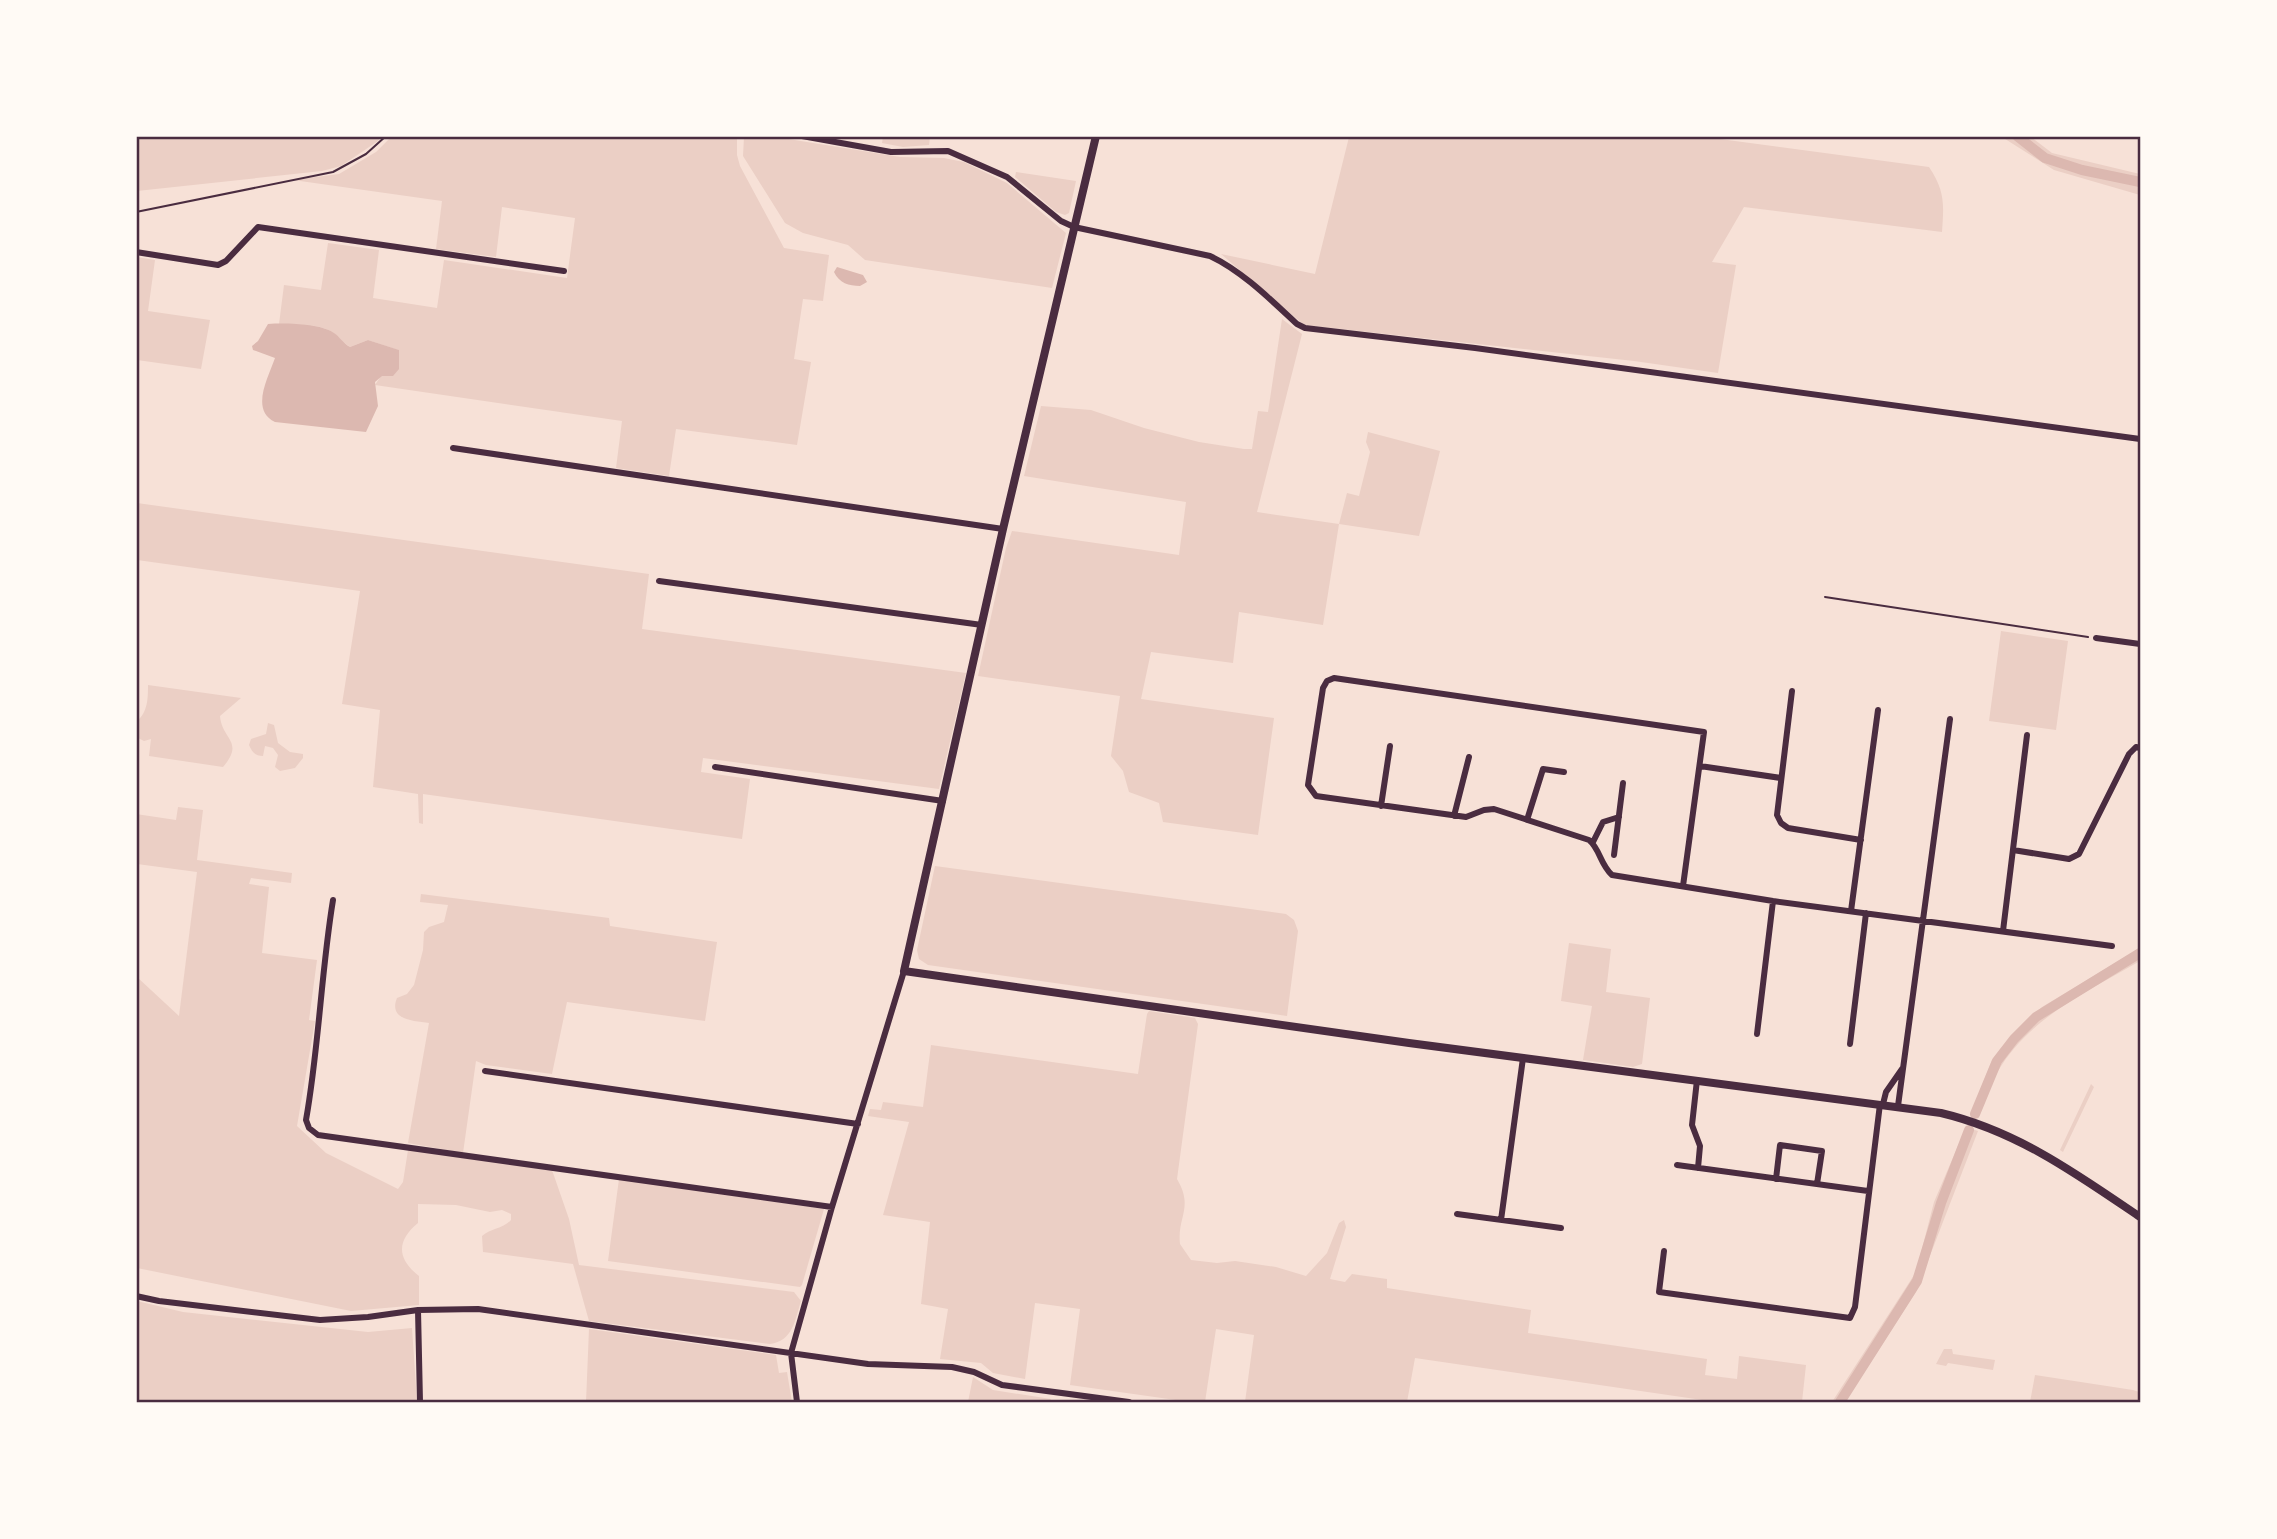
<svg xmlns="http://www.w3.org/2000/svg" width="2277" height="1539" font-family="Literata,serif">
	<rect width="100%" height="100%" fill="#f7e1d7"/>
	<path fill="#ebcfc5" d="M770,136L900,157L944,158L964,162L1007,183L1066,233L1052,288L865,260L848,245L803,233L785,223L743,156L744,137Z
		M136,137L137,136L381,137L378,141L341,166L322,171L137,191Z
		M391,137H737V155L740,166L784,248L829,255L823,301L803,299L794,359L811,362L797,445L676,429L669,476L616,468L622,421L375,385L398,350L368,340L350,347C343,343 339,336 332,332C317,323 296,325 279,324L284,285L321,290L328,243L379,250L373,298L437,308L444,260L567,278L575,218L502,207L496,257L436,249L442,201L293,180L339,174L376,152Z
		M883,137V136L930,137L929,145L903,147L882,143Z
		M1349,137H1705L1929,167C1945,191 1944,204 1942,232L1744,207L1712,262L1736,265L1718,373L1634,361L1304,325L1221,254L1315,274Z
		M2002,137H2031L2052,153L2140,174V195L2054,170Z
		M1016,172L1076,181L1069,213L1065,215L1056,212L1015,177Z
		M137,257L155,260L148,311L210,320L201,369L137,360Z
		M1282,319L1302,334L1257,512L1339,524L1347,493L1359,496L1370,452L1366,442L1368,432L1440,451L1419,536L1339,524L1323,625L1239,612L1233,663L1151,652L1141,699L1274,718L1258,835L1163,822L1159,803L1129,792L1123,771L1111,756L1120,696L978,676L1006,548L1012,531L1179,555L1186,502L1024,476L1041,406L1091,410L1144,428L1199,442L1244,449H1252L1258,411L1268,412Z
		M137,503L649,574L642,629L966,673L939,789L703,758L701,772L750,779L742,839L423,794V824L419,823L418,794L373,787L380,710L342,704L360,591L137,560Z
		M2001,631L2068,641L2056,730L1989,721Z
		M148,685L241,698L220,716C222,740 245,741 223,767L149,756L151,739L144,741L136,737L137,721C148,712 148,698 148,685Z
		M268,723L274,725L278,743L290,752L303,754V758L295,768L280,771L275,767L278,755L273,748L265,746L263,756C255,756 252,752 249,745L251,739L266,734Z
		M178,807L203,810L197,860L292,873L291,883L251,878L249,884L269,887L262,953L317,960L309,1020L315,1021L297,1126L326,1153L398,1189L403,1182L408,1150L552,1170L569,1219L579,1265L794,1292L801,1301C795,1320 793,1341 770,1344L589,1321L573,1264L483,1252L482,1236C491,1228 503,1229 511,1220V1214L502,1210L490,1212L456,1205L418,1204V1223C396,1241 397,1259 419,1276V1305L351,1311L137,1268V977L179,1016L197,872L137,864L136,814L176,820Z
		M935,866L1286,914L1294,920L1298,931L1287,1016L928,965L919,959L917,950Z
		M421,894L609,918L610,926L717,942L705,1021L567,1002L552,1074L486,1065L476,1061L463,1153L408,1143L429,1023C414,1021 388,1020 397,998L407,994L414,985L423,950L424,932L429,927L444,922L448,905L420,902Z
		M1569,943L1611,949L1606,992L1650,998L1642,1064L1633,1067L1583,1060L1592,1006L1561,1001Z
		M2140,948V961C2088,991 2030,1017 1998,1071C1990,1085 1986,1102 1979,1116L1972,1111L1992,1060L2029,1019L2042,1007Z
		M1149,1011L1195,1018L1198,1024L1177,1179C1194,1208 1177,1216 1180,1244L1191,1260L1217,1263L1235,1261L1276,1267L1306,1276L1327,1253L1339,1223L1344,1220L1346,1227L1330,1279L1345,1282L1352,1274L1387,1279V1288L1531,1310L1528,1333L1707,1359L1705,1375L1737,1379L1739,1356L1806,1365L1802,1402H1716L1415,1358L1407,1402H1245L1254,1335L1216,1329L1205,1402H1190L1070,1385L1080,1309L1035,1303L1025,1379L993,1373L981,1363L940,1359L948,1309L921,1304L930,1222L883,1215L909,1122L868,1116L870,1109L881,1110L883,1102L923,1107L931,1045L1138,1074L1147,1014Z
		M2091,1084L2094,1087L2063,1152L2060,1150Z
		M1966,1127L1978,1131L1916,1292L1845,1402H1832L1916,1272L1934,1202Z
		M619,1179L824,1209L802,1285L800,1287L608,1261Z
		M137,1301L183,1312L368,1332L412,1328L417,1402H137Z
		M589,1329L776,1355L779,1373L787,1372L792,1402H586Z
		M1944,1349H1952L1953,1354L1995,1360L1993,1370L1948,1363L1946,1366L1936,1364Z
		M2035,1375L2133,1390L2139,1392L2140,1402H2030Z
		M973,1377L993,1390L1051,1399L1050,1402H968Z"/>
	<path fill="#dcb8b0" d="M837,267L863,275L867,282L860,286C849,286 839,283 834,272Z
		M268,324C285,323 319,323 334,333C340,337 343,343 350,347L368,340L399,350V369L393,376H382L375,382L378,406L366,432L275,422C250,410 268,378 275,358L253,350L252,346L258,341Z"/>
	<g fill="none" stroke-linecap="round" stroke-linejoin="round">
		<path stroke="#dcb8b0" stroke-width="10" d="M2017,136L2045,158L2082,170L2140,182
			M1975,1114L1997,1061L2014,1039L2036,1017L2140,953
			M1840,1402L1917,1281L1941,1203L1969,1130"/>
		<path stroke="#4a2c40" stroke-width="2" d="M136,212L333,172L366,154L386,136
			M1825,597L2088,637"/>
		<path stroke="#4a2c40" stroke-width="6" d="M802,136L891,152L948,151L1007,177L1061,221L1074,227L1210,256C1242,271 1271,300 1297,324L1305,328L1475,348L2140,439
			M136,252L218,265L226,261L258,227L564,271
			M453,448L1003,529
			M659,581L982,625
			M2096,638L2140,644
			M1792,691L1777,815L1781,823L1788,828L1861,840
			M1700,766L1781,778
			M715,767L943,801
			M1381,806L1390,746
			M1454,816L1469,757
			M1527,820L1543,769L1564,772
			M1593,842L1603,822L1619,817
			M2013,850L2069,859L2079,854L2129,754L2136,747L2140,748
			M1614,855L1623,783
			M1683,886L1704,732L1334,678L1327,681L1323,688L1308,785L1316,796L1466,817L1484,810L1494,809L1589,840C1600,849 1600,864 1612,875L1773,901L2112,946
			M333,900C321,973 319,1047 306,1120L309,1128L318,1135L832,1207
			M1851,911L1878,710
			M2003,931L2027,735
			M1757,1034L1773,901
			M1850,1044L1866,913
			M485,1071L858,1124
			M1697,1080L1692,1125L1700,1146L1698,1168
			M1883,1104L1886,1092L1902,1069
			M1898,1106L1950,719
			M1677,1165L1868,1191
			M1776,1179L1780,1145L1822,1151L1817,1184
			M1457,1214L1561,1228
			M1501,1220L1523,1058
			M1664,1251L1659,1292L1850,1318L1855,1307L1880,1104
			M136,1296L159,1301L320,1320L368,1317L418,1310L478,1309L868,1364L952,1367L974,1372L1002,1385L1129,1402
			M418,1310L420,1402
			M797,1402L791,1353L832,1207L904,971"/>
		<path stroke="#4a2c40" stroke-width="8" d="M1096,136L1003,529L904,971L1409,1043L1941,1113C2017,1131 2077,1174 2140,1217"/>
	</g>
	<rect width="2277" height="1539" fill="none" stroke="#fffaf5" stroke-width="276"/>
	<rect x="138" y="138" width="2001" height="1263" fill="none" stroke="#4a2c40" stroke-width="2.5"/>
</svg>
